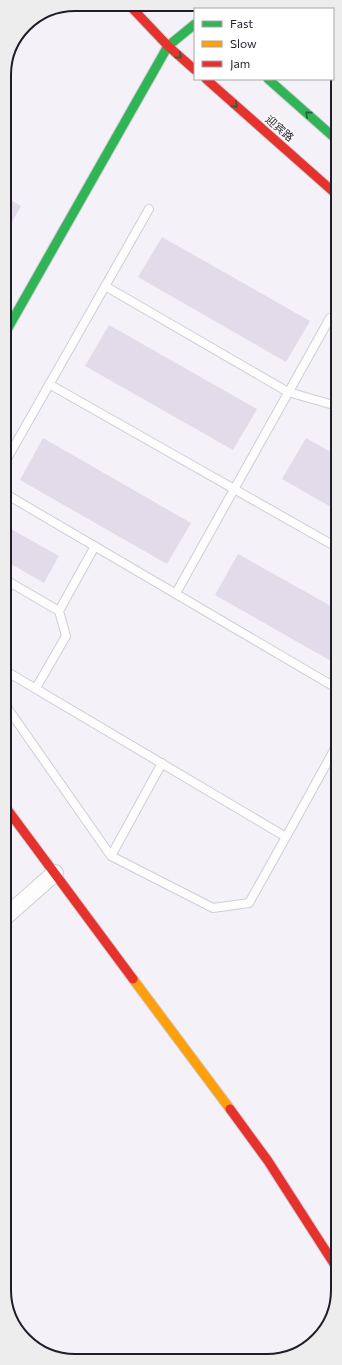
<svg xmlns="http://www.w3.org/2000/svg" width="342" height="1365" font-family="Commissioner,'Noto Sans SC',sans-serif">
	<rect width="100%" height="100%" fill="#f4f2f8"/>
	<path fill="#e1dbea" d="M4,196L21,206L4,236Z
		M162,237L310,321L286,362L138,277Z
		M109,325L257,409L233,450L85,366Z
		M43,438L191,523L167,564L20,480Z
		M306,438L338,456V511L282,479Z
		M4,525L59,556L44,583L4,560Z
		M238,554L338,610V665L215,595Z"/>
	<g fill="none" stroke-linecap="round" stroke-linejoin="round">
		<defs>
			<path id="lane" d="M105,286L288,392L337,406
				M49,384L338,548
				M4,464L149,209
				M4,493L338,689
				M4,579L59,611L95,546
				M176,593L330,318
				M4,670L286,837L338,743
				M36,688L66,636L59,611
				M4,703L111,856L213,908L249,903L286,837
				M111,856L162,763"/>
			<path id="street" d="M4,918L55,873"/>
			<path id="fast" d="M268,79L337,140
				M4,335L168,46L195,24"/>
			<path id="slow" d="M133,979L230,1109"/>
			<path id="jam" d="M132,8L168,46L195,70
				M206,79L337,195
				M4,805L133,979
				M230,1109L268,1161L338,1270"/>
		</defs>
		<use href="#lane" stroke="#cfcdd5" stroke-width="10"/>
		<use href="#street" stroke="#cfcdd5" stroke-width="18"/>
		<use href="#fast" stroke="#cfcdd5" stroke-width="11"/>
		<use href="#slow" stroke="#cfcdd5" stroke-width="11"/>
		<use href="#jam" stroke="#cfcdd5" stroke-width="11"/>
		<use href="#lane" stroke="#fdfdfe" stroke-width="8"/>
		<use href="#street" stroke="#fdfdfe" stroke-width="16"/>
		<use href="#fast" stroke="#30b455" stroke-width="9"/>
		<use href="#slow" stroke="#ff9f0a" stroke-width="9"/>
		<use href="#jam" stroke="#e5322d" stroke-width="9"/>
	</g>
	<defs><path id="oneway-chevron" d="M-2-3.5L2.5 0L-2 3.5" fill="none" stroke-width="1.6" stroke-linecap="round" stroke-linejoin="round"/></defs>
	<g stroke="#28613c">
		<use href="#oneway-chevron" transform="translate(179 56) rotate(41)"/>
		<use href="#oneway-chevron" transform="translate(235 105) rotate(41)"/>
		<use href="#oneway-chevron" transform="translate(308 114) rotate(-139)"/>
	</g>
	<g text-anchor="middle" dominant-baseline="central" stroke-width="3" stroke-linejoin="round" paint-order="stroke">
		<g font-size="11" fill="#211d28" stroke="#fff">
			<text transform="translate(280 128) rotate(41)">迎宾路</text>
		</g>
	</g>
	<path d="M0 0H342V1365H0ZM75 11H267A64 64 0 0 1 331 75V1290A64 64 0 0 1 267 1354H75A64 64 0 0 1 11 1290V75A64 64 0 0 1 75 11Z" fill="#ededee" fill-rule="evenodd"/>
	<path fill="none" stroke="#211d28" stroke-width="2" d="M75 11H267A64 64 0 0 1 331 75V1290A64 64 0 0 1 267 1354H75A64 64 0 0 1 11 1290V75A64 64 0 0 1 75 11Z"/>
	<rect x="194" y="8" width="140" height="72" fill="#ffffff" stroke="#a6a5a9"/>
	<rect x="202" y="21" width="20" height="6" fill="#30b455" stroke="#a6a5a9"/>
	<text x="230" y="28" font-size="12" fill="#211d28">Fast</text>
	<rect x="202" y="41" width="20" height="6" fill="#ff9f0a" stroke="#a6a5a9"/>
	<text x="230" y="48" font-size="12" fill="#211d28">Slow</text>
	<rect x="202" y="61" width="20" height="6" fill="#e5322d" stroke="#a6a5a9"/>
	<text x="230" y="68" font-size="12" fill="#211d28">Jam</text>
</svg>
